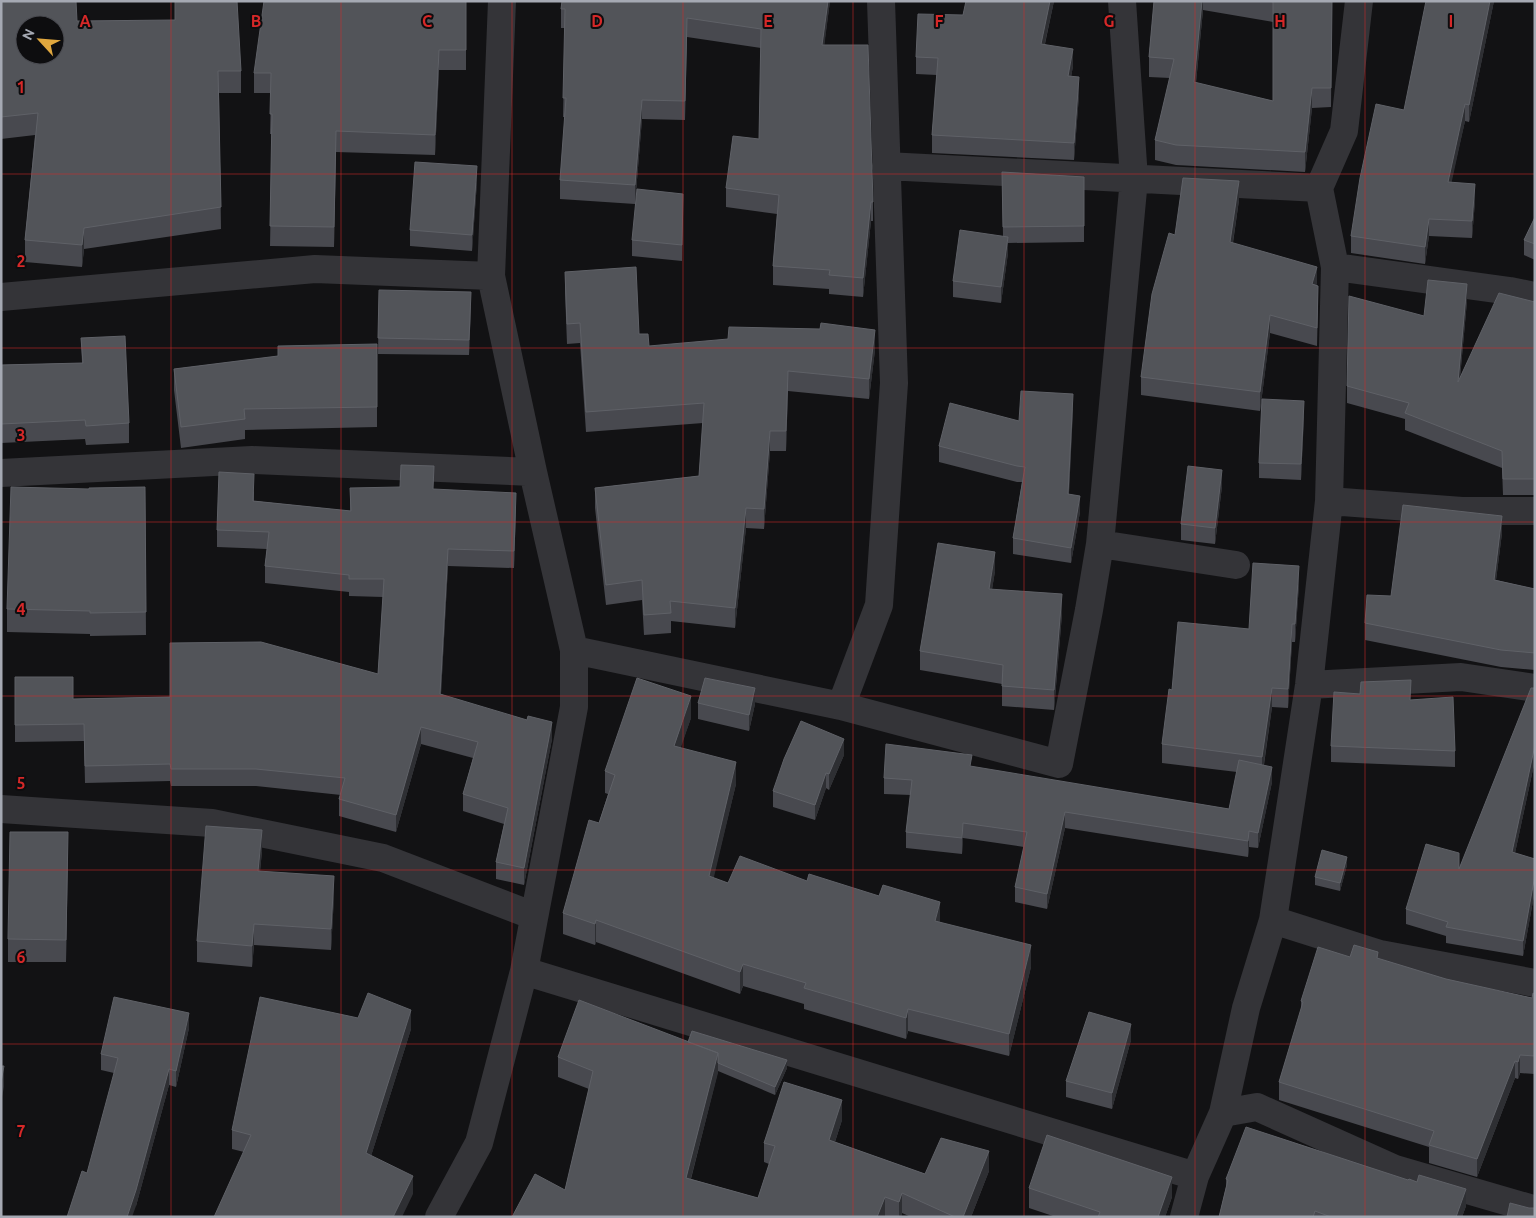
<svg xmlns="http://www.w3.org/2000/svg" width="1536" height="1218" font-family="Ubuntu,sans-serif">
	<rect width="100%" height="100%" fill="#121214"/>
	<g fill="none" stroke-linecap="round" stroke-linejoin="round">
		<path stroke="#343438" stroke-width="28" d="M886,166L1319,188
			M1335,267L1510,291L1535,296
			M1,297L315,269L491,276
			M1,473L252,460L533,472
			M1329,501L1462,511H1535
			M1100,544L1134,179L1122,1
			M574,650L841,706L1059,764L1089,610L1100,544L1236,565
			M1309,685L1461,677L1535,688
			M841,706L879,605L894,383L881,1
			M1,809L212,823L383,858L534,916
			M1273,920L1380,954L1535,983
			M524,971L1195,1176
			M1223,1113L1257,1107L1395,1169L1533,1209
			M439,1217L479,1143L524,971L574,707V650L533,472L491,276L502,1
			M1184,1217L1195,1176L1223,1113L1246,1008L1273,920L1309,685L1329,501L1335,267L1319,188L1344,131L1359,1"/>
	</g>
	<path fill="#48494f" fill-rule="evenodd" d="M1,1L77,21L241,71V93H219L221,229L84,249L82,267L25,262V240L35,135L1,139Z
		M466,1V70H439L435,155L336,152L334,247L270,246L272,134H270L271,93H254V73Z
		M562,1H830L824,45L873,202V221H871L863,297L829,294V289L773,285V266L777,214L726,207V188L759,139L761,48L687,37L685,120L642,119L635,204L560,199V180L565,117H563L565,28H561V9Z
		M966,1H1054L1045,44L1073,66L1071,77L1079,95L1074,160L932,153V135L937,75L916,74V57L963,15Z
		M1149,1H1332L1331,107L1312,108L1305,172L1176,165L1155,160V140L1170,78L1149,77V57L1154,2ZM1203,10L1273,22V101L1196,83Z
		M1494,1L1469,122L1465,121L1451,182L1475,201L1472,238L1429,236L1425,264L1351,253V236L1404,110Z
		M1002,172L1084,177V242L1008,243V253L1001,303L953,297V281L1003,237Z
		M477,182L472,251L410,246V230Z
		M683,194L682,261L632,256V240Z
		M1239,200L1233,243L1317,285L1318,304L1317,346L1270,333L1260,411L1141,395V377L1175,235Z
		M1535,217V260L1524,255V240Z
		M565,272L639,334L649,346L875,350L869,399L788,391L786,451H770L764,529L746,528L735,628L671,621V633L644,635L642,600L606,605L595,508V488L699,476L703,423L586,432L580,343L567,344L565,292Z
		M379,290L471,307L469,355L378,354Z
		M1467,301L1460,378L1535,302V495H1503L1502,468L1405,430V419L1347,403V386L1424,316Z
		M81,338L129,423V443L86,445L85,439L1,443V365L82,363Z
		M377,344V427L245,430V439L181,448L174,390V369Z
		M1073,409L1069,494L1080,512L1071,563L1013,554V538L1022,482H1017L939,462V446L1019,421Z
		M1304,416L1301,480L1259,478V463Z
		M1222,486L1215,544L1181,540V524Z
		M145,487L146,635L90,636V634L7,632V609L89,489Z
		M350,488L434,489L516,510L514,568L448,566L441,694L552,739L524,885L496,879V862L504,824L463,811V794L473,758L421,744L396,832L339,816V799L341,795L256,786H171L170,781L85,783L84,741L15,742V677L73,699L170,697L378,674L383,597L349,596V592L265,583V566L267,549L217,547V530L254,491V501L350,511Z
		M1502,533L1496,580L1535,589V670L1501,667L1365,640V623L1391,596Z
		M995,571L992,589L1062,614L1054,710L1002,706V684L920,670V651Z
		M1299,584L1295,642H1292L1288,708L1272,707L1264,765L1272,782L1258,848L1249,847L1248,857L1065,828L1047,909L1015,902V887L1024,847L963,838L962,854L906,848V832L911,795L884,794V778L972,767L1229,809L1237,772L1162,763V744L1172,690L1249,629Z
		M1535,688V760L1515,853L1535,859V890L1523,956L1446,943V936L1406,924V909L1459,869Z
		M1411,700L1455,751V767L1331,762V746Z
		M698,703L755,704L749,731L698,719Z
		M691,718L680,748L736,784L713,878L728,883L807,881L940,922L1031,967L1009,1056L908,1031L906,1039L804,1009V1004L743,986L740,994L596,942L595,945L563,934V913L599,823L608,794L605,793V771Z
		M844,755L829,790L826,788L815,820L773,807V791Z
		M262,851L260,871L334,897L331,950L254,945L252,967L197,962V941Z
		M68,855L66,962H8V939Z
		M1347,865L1340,891L1315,885V877Z
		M1350,957L1378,959L1446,979L1532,998L1535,994V1074L1520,1073L1518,1079L1515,1078L1477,1177L1429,1163V1147L1279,1100V1082L1301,1011V1001Z
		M358,1018L411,1029L371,1156L413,1194L232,1149V1130Z
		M189,1028L176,1087L169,1085L136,1206L114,1073L101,1070V1054Z
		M1131,1040L1112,1109L1066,1097V1081Z
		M688,1042L787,1068L775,1095L718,1071L691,1179L758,1198L769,1164L764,1162V1143L842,1120L835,1142L925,1174L989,1171L971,1217H911L902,1213L901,1217H512L565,1190L589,1089L558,1077V1057Z
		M1226,1179L1466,1206L1462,1217H1219L1226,1187Z
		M1029,1188L1172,1197L1165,1217H1056L1029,1208Z"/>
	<path fill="#2e2f33" d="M828,1H830L822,64V45Z
		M1050,1H1054L1041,61V44Z
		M1202,1H1203V10L1194,102V82Z
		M1490,1H1494L1469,122V105Z
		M1073,49V66L1068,94V76Z
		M439,50V70L435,155V135Z
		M1079,77V95L1074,160V143Z
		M1312,88V108L1305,172V152Z
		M642,100V119L635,204V185Z
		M1465,104V121L1448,199V182Z
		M336,131V152L334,247V227Z
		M477,166V182L472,251V235Z
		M1239,181V200L1230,261V242Z
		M1475,184V201L1472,238V221Z
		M871,202V221L863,297V278Z
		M1429,219V236L1425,264V247Z
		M84,228V249L82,267V245Z
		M1008,237V253L1001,303V287Z
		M1317,267V285L1312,284Z
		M1467,284V301L1458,399V382Z
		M471,292V307L469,355V340Z
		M1270,315V333L1260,411V392Z
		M875,330V350L869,399V379Z
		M788,371V391L786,451V431Z
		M1073,394V409L1068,510V494Z
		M1304,401V416L1301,480V464Z
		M770,431V451L764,529V509Z
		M1222,470V486L1215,544V528Z
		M516,493V510L514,568V551Z
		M1080,496V512L1071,563V548Z
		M746,508V528L735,628V608Z
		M1502,516V533L1494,596V580Z
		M448,549V566L440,711V694Z
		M995,552V571L989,609V589Z
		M1299,566V584L1295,642V624Z
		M1062,594V614L1054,710V690Z
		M1292,624V642L1288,708V689Z
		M755,688V704L749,731V715Z
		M1272,688V707L1262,776V757Z
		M691,696V718L674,768V746Z
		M552,722V739L524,885V868Z
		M421,727V744L396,832V815Z
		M844,739V755L829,790V774Z
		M1535,745V760L1512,867V852Z
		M736,762V784L709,898V876Z
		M1272,767V782L1258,848V833Z
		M826,773V788L815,820V805Z
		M1065,812V828L1047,909V894Z
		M963,823V838L962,854V838Z
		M262,830V851L258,892V871Z
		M1249,831V847L1248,857V841Z
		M68,832V855L66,962V940Z
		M1347,857V865L1340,891V883Z
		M1535,875V890L1523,956V941Z
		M334,876V897L331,950V929Z
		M940,902V924L935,921Z
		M596,920V942L595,945V924Z
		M254,924V945L252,967V946Z
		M1031,945V967L1009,1056V1034Z
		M743,964V986L740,994V972Z
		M908,1009V1031L906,1039V1018Z
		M411,1010V1029L366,1172V1153Z
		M189,1013V1028L176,1087V1071Z
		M1131,1024V1040L1112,1109V1093Z
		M718,1053V1073L686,1197V1178Z
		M1520,1055V1073L1518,1079V1062Z
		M787,1060V1068L775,1095V1087Z
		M1515,1061V1078L1477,1177V1159Z
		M4,1066V1087L1,1102V1082Z
		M169,1069V1085L136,1206L132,1217H127Z
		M842,1100V1120L829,1160V1140Z
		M989,1151V1171L971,1217H963Z
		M413,1176V1194L402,1217H393Z
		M1172,1177V1197L1165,1217H1158Z
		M1466,1189V1206L1462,1217H1456Z
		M902,1193V1213L901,1217H899V1202Z
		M885,1197V1217H877Z"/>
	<path fill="#525459" stroke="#5f6167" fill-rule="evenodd" d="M1,1H76L77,21L175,20V1H237L241,71H218L221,207L84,228L82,245L25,240L38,113L1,117ZM25,25H55V55H25Z
		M264,1H466V50H439L435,135L336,131L334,227L270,226L272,114H270L271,73H254Z
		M562,1H828L822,45H868L873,202H871L863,278L829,275L830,270L773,266L779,195L726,188L733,136L759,139L761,29L687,18L685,101L642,100L635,185L560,180L566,98H563L565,9H561Z
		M966,1H1050L1041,44L1073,49L1068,76L1079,77L1074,143L932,135L938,58L916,57L918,14L963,15Z
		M1154,1H1202L1194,82L1273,101V2L1268,1H1332L1331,88H1312L1305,152L1176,145L1155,140L1174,59L1149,57Z
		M1426,1H1490L1469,105L1465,104L1448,182L1475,184L1472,221L1429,219L1425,247L1351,236L1360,178L1376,104L1404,110Z
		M415,162L477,166L472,235L410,230Z
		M1002,172L1084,177V226L1003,227Z
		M1183,178L1239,181L1230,242L1317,267L1312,284L1318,286L1317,328L1270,315L1260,392L1141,377L1152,294L1169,233L1175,235Z
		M637,189L683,194L682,245L632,240Z
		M1535,217V244L1524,240Z
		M960,230L1008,237L1001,287L953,281Z
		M636,267L639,334H648L649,346L728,339L729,327L820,329L821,323L875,330L869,379L788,371L786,431H770L764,509L746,508L735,608L670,601L671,613L644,615L642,580L606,585L595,488L699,476L704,403L586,412L580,323L567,324L565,272Z
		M1428,280L1467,284L1458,382L1499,293L1535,302V479H1503L1502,451L1405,413L1409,403L1347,386L1349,296L1424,316Z
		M379,290L471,292L469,340L378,338Z
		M125,336L129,423L86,426L85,420L1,424V365L83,363L81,338Z
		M377,344V407L244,409L245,419L181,427L174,369L278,356V346Z
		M1021,391L1073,394L1068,494L1080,496L1071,548L1013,538L1025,467L1017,466L939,446L950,403L1019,421Z
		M1262,399L1304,401L1301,464L1259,463Z
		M401,465L434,466L433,489L516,493L514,551L448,549L440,694L527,720L528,716L552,722L524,868L496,862L508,808L463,794L478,742L421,727L396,815L339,799L345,778L256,769H171L170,764L85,766L84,724L15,725V677H73V699L170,697V643L261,642L378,674L384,579H349V575L265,566L269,532L217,530L219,472L254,474L253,501L351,511L350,488L400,487Z
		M1188,466L1222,470L1215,528L1181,524Z
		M11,487L89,489V488L145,487L146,612L90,613V611L7,609Z
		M1403,505L1502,516L1494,580L1535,589V653L1501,650L1365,623L1367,595L1391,596Z
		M938,543L995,552L989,589L1062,594L1054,690L1002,686L1003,665L920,651Z
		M1253,563L1299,566L1295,624H1292L1288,689L1272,688L1262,757L1162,744L1169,689L1172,690L1178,622L1249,629Z
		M637,678L691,696L674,746L736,762L709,876L728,883L740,856L807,881L809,874L879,896L883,885L940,902L935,921L1031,945L1009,1034L908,1009L906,1018L804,988L806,983L743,964L740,972L596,920L595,924L563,913L589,820L599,823L615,775L605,771Z
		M705,678L755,688L749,715L698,703Z
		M1411,680L1410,700L1453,697L1455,751L1331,746L1334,692L1360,694L1361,682Z
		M1531,688H1535V745L1512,852L1535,859V875L1523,941L1446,927L1448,922L1406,909L1426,844L1459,853V869Z
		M801,721L844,739L829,774L826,773L815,805L773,791L784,759Z
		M886,744L972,755L970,766L1229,809L1239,760L1272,767L1258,833L1249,831L1248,841L1065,812L1047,894L1015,887L1027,832L963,823L962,838L906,832L912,780L884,778Z
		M206,826L262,830L258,871L334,876L331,929L254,924L252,946L197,941Z
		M10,832H68L66,940L8,939Z
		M1322,850L1347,857L1340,883L1315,877Z
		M1354,945L1378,952L1377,958L1446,979L1532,998L1533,993L1535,994V1056L1520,1055L1518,1062L1515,1061L1477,1159L1429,1145L1434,1131L1279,1082L1303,1002L1301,1001L1318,947L1350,957Z
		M368,993L411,1010L366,1153L413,1176L393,1217H214L251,1135L232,1130L260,997L358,1018Z
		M114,997L189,1013L176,1071L169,1069L136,1190L127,1217H67L82,1171L87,1173L118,1058L101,1054Z
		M579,1000L718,1053L686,1178L758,1198L775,1146L764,1143L784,1082L842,1100L829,1140L925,1174L941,1138L989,1151L963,1217H955L902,1193L899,1202L885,1197L877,1217H512L535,1174L565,1190L593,1071L558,1057Z
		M1089,1012L1131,1024L1112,1093L1066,1081Z
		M692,1031L787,1060L775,1087L718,1063V1053L688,1042Z
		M1,1066H4L1,1082Z
		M1246,1127L1408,1180L1409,1179L1417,1182L1419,1175L1466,1189L1456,1217H1331L1315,1211L1313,1217H1219L1228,1180L1226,1179Z
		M1047,1135L1172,1177L1158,1217H1098L1100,1212L1029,1188Z
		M1510,1203L1529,1208H1535V1217H1507Z"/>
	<path fill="none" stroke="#d62828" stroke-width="1" stroke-opacity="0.55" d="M171,1V1217M341,1V1217M512,1V1217M683,1V1217M853,1V1217M1024,1V1217M1195,1V1217M1365,1V1217M1,174H1535M1,348H1535M1,522H1535M1,696H1535M1,870H1535M1,1044H1535"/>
	<g font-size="16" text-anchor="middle" font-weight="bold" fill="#d62828" stroke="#0d0d0f" stroke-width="4" stroke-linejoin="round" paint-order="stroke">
		<text x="85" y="27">A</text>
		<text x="256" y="27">B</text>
		<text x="427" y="27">C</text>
		<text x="597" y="27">D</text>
		<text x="768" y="27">E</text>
		<text x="939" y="27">F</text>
		<text x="1109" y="27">G</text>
		<text x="1280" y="27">H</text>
		<text x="1451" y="27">I</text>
		<text x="21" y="93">1</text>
		<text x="21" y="267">2</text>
		<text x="21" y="441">3</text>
		<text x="21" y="615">4</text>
		<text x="21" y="789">5</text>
		<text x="21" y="963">6</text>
		<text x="21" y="1137">7</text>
	</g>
	<rect width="1536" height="1218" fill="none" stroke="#a5a9b3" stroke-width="5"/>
	<g transform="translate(40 40) rotate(296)"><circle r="24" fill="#0d0d0f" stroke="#4a4b51"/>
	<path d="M0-4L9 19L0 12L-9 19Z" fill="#e0a73e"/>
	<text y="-8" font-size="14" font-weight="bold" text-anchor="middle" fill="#a5a9b3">N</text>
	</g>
</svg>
